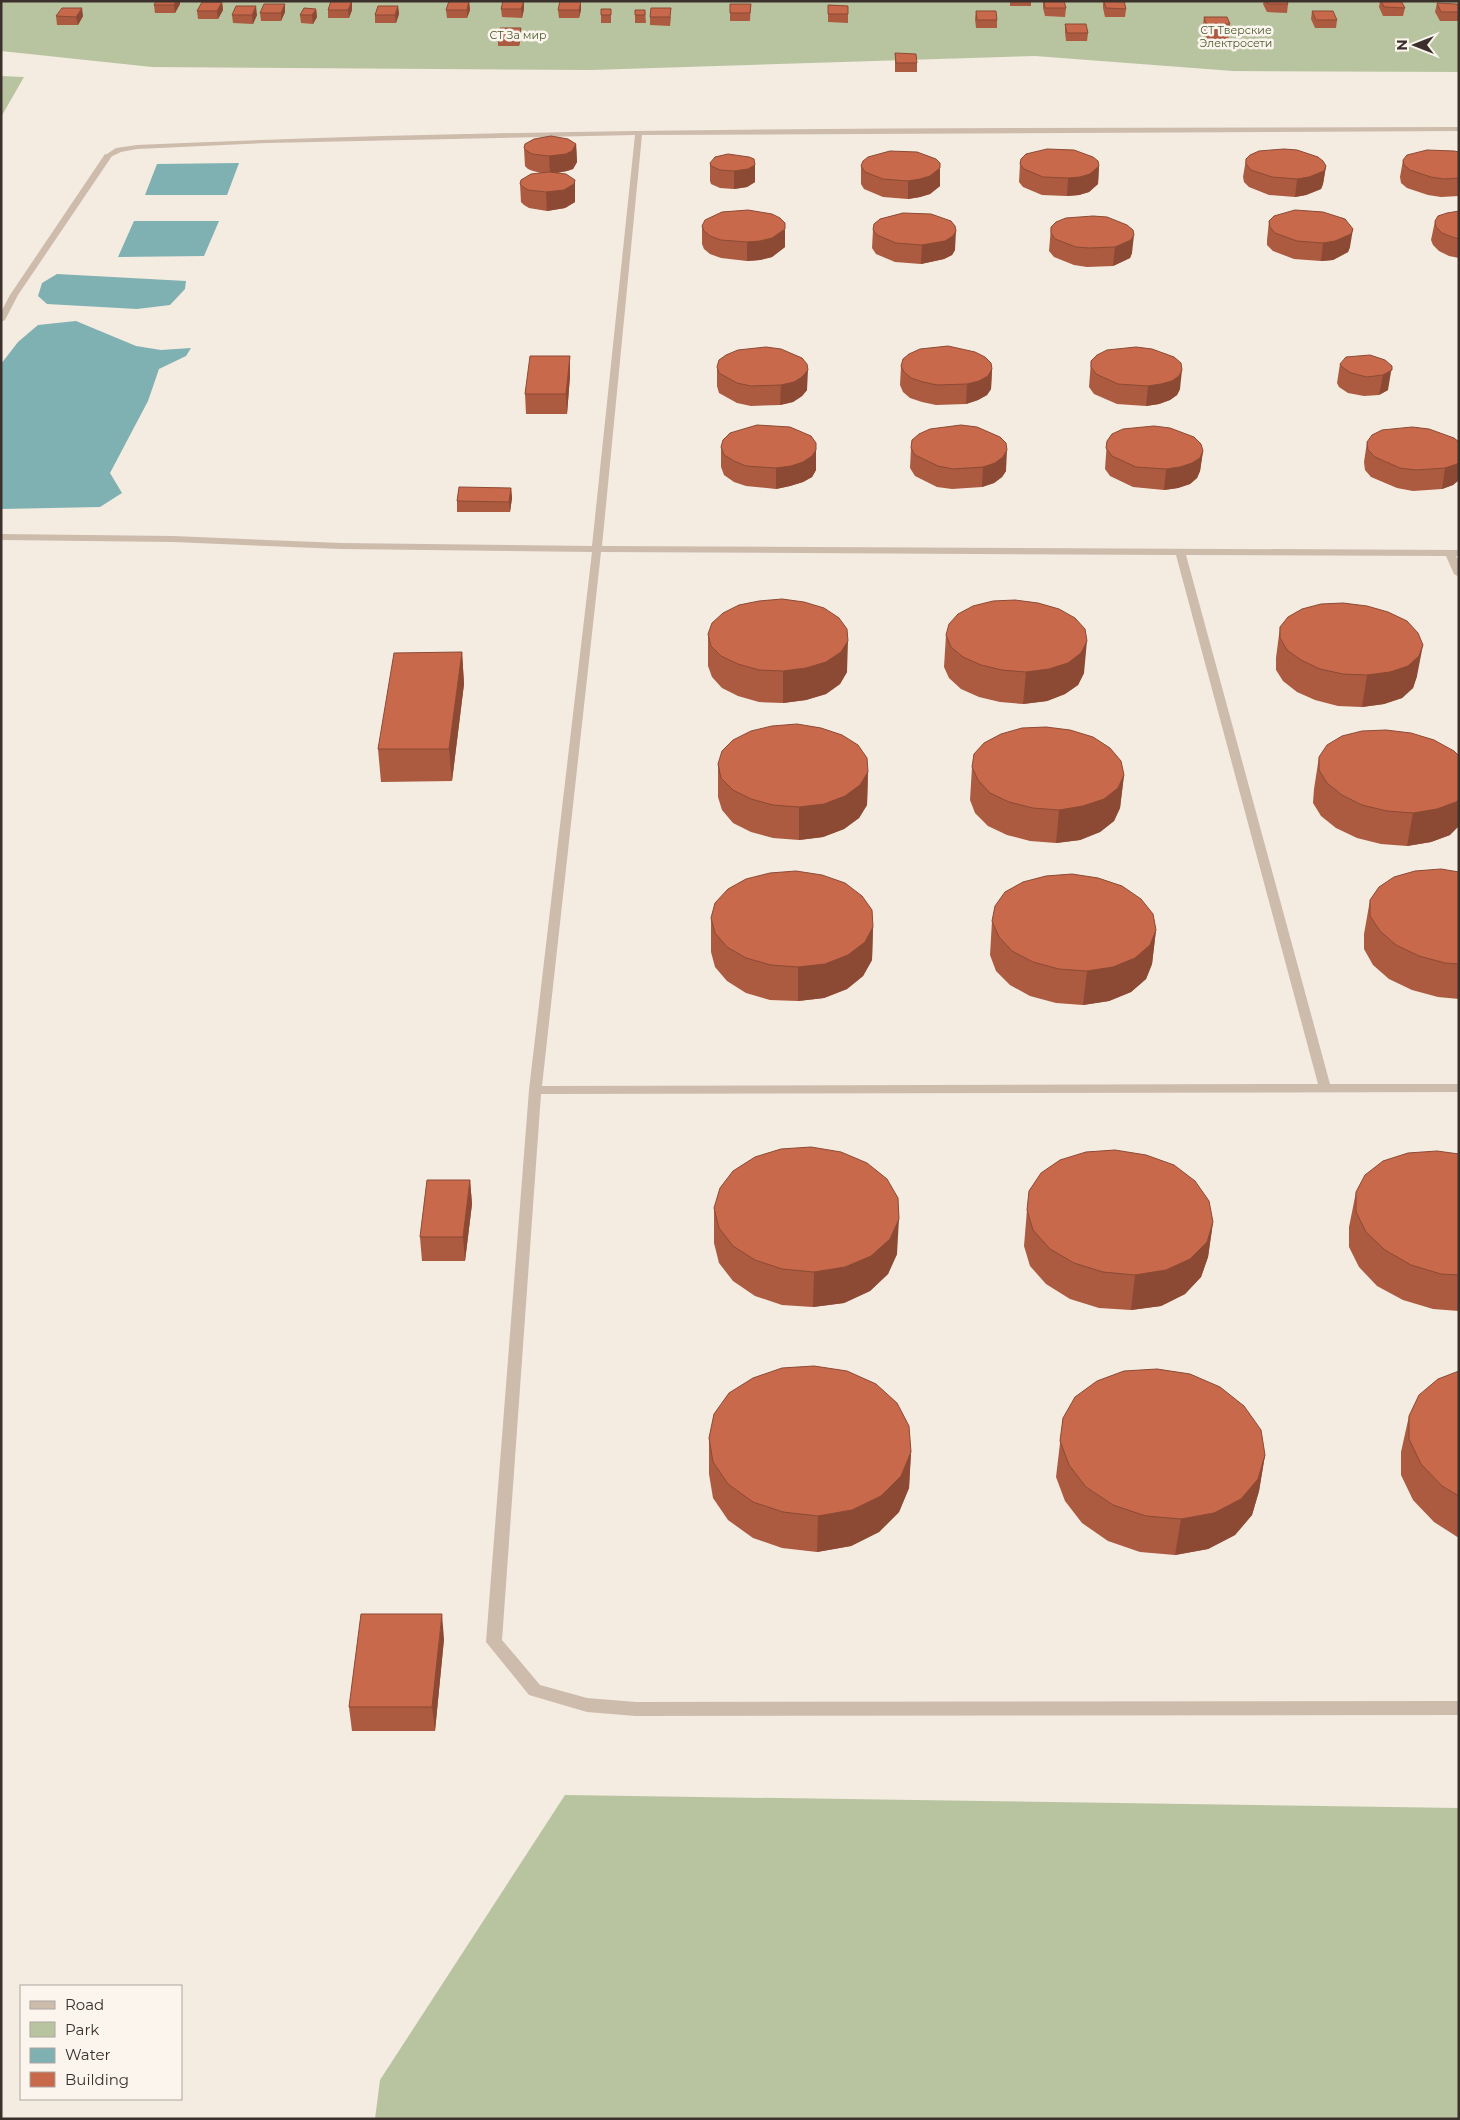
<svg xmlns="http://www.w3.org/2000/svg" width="1460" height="2120" font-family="Montserrat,sans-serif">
	<rect width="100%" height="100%" fill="#f4ebe1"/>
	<path fill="#b8c4a0" d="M1,1H1459V72L1233,71L1035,56L591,70L152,67L1,51Z
		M1,76L24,77L1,117Z
		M565,1795L1459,1808V2119H375L380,2080Z"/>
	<path fill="#7fb0b2" d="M239,163L227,195H145L157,164Z
		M134,221H219L204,256L118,257Z
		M57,274L186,281L185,289L170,305L137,309L47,304L38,296L42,283Z
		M76,321L136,346L161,350L191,348L186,356L159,369L148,401L110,473L122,493L100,507L1,509V364L18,342L38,325Z"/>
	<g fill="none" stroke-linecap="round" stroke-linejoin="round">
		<path fill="#cdbbac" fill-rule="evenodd" d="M1459,127V131L642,135L602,546L1459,550V556H1456L1459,562V577L1454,574L1446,556L1186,555L1330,1084H1459V1092L541,1094L502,1640L540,1685L587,1698L636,1702L1459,1701V1715L636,1716L587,1712L529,1695L486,1642L529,1090L592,552L341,549L173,542L1,540V534L173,536L341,543L592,546L635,135L267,143L137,149L121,152L108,158L104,156L116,148L137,145C577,125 1018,129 1459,127ZM601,552L1176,555L1318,1084L542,1086Z"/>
		<path fill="#cdbbac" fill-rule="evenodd" d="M105,154L112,156L18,295L5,320L1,322V312L10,295Z"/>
	</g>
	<path fill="#ac5a40" d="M352,1V10L349,18H328V10Z
		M469,1L470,10L467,18H447L446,10Z
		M524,1V9L522,18L502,17L501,9Z
		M1010,1H1031V6H1010Z
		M1043,1H1064L1066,8L1065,17L1045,16L1043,8Z
		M1103,1H1124L1126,9L1125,17H1105L1103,8Z
		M1264,1L1288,4L1287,13L1267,12L1263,4Z
		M1380,1H1401L1405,8L1403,16H1383L1379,7Z
		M222,2L223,10L218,19H198L197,11Z
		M1437,3L1459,7V21H1440L1435,12Z
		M180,4L175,13H155L154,5Z
		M285,4V12L281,21H261L260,13Z
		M751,4L750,21H730V13Z
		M828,5L848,6V23L828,22Z
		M398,6L399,14L396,23H375V15Z
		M316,9L317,17L313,24L301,23L300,15Z
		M601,9H611V23H601Z
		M558,10H581L579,18H559Z
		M635,10H645L646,23H635Z
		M976,11L997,20V28H976L975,19Z
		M1312,11L1337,20L1336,28H1315L1311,19Z
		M232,15H257L253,24L233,23Z
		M56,16H83L78,25H57Z
		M650,17H671L670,26L650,25Z
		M1204,17L1230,24L1228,41L1205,40L1202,33Z
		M1065,24L1088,33L1087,41H1066L1065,32Z
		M498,37H521L519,46H498Z
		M895,53L917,63V72H895Z
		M576,144L577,162L573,169L567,171L557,173L575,198V202L565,208L547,211L529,208L524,205L521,202L520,184L541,173L533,171L528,169L525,166L524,148Z
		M1459,152V196L1441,197L1428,195L1407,188L1401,183L1400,177L1403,160Z
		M1246,159L1326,166L1323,184L1321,189L1306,195L1295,197L1269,195L1249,187L1244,182L1243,177Z
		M710,163L755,165V182L747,187L734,189L720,188L711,184L710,181Z
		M1020,164L1099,166L1098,184L1089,192L1079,195L1067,196L1042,195L1023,187L1019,182Z
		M861,166L940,186L930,194L920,197L908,199L883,197L864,189L861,184Z
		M1459,211V258L1449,256L1439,251L1433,245L1431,240L1435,221Z
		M1269,221L1350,247L1348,252L1333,260L1321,261L1294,259L1273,251L1267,245V240Z
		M1056,222L1132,253L1130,258L1113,266L1087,267L1074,265L1054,257L1049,251L1051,227Z
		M702,226L785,247L772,257L760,260L747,261L721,258L710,254L704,249L702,244Z
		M873,230L955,250L952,255L944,259L921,264L895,262L876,254L872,248Z
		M570,356V376L567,414H526L525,394Z
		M1385,360L1388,390L1379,395L1364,396L1348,393L1339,387L1337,383L1340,364Z
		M1091,361L1180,389L1177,395L1170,400L1159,404L1146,406L1117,404L1094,394L1089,387Z
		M901,366L992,369L991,389L987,395L978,400L966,404L936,405L922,402L910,398L903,392L900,385Z
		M717,367L807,390L802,396L793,402L780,405L751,406L737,403L719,393L717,386Z
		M1107,441L1203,451L1200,471L1197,478L1190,484L1178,488L1164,490L1133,487L1110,476L1105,469Z
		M1367,442H1459V480L1453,485L1442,489L1413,491L1397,488L1371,477L1365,470L1364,462Z
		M721,447L816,470L812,477L803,482L790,486L776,489L746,486L734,482L724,475L721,467Z
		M911,448L1006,471L1002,477L994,483L982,487L952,489L937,487L915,476L910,468Z
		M511,488L512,498L510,512H457V501Z
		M1280,627L1417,676L1413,688L1402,698L1384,704L1362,707L1338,706L1315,700L1297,692L1283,681L1276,670V658Z
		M708,634L847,672L840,684L826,694L806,700L783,703L759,702L738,696L722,688L712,677L708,666Z
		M946,635L1084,673L1078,685L1065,694L1047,701L1023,704L1000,702L979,697L961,689L949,678L944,667Z
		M462,652L464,684L452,781L381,782L378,749Z
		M1319,757L1450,835L1431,842L1407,846L1381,844L1357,838L1336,828L1321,816L1313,803L1314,789Z
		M718,764L868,772L867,805L859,818L844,829L823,837L799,840L773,838L751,832L733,823L722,810L718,797Z
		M972,767L1124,775L1120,808L1114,821L1100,832L1080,840L1056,843L1030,841L1007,835L988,826L975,813L970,800Z
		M1459,872V999L1438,997L1412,990L1389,979L1373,965L1364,949V934L1370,900Z
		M711,918L873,927L872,960L863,976L847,989L824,998L798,1001L770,1000L746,993L727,981L715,967L711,952Z
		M992,921L1156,930L1152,964L1146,979L1131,992L1109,1001L1083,1005L1056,1003L1030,996L1010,985L996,971L990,955Z
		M1459,1154V1311L1433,1309L1403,1300L1377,1286L1359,1267L1349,1247V1227L1356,1192Z
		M470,1180L472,1204L465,1261H422L420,1237Z
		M714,1208L897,1254L888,1274L870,1291L844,1303L813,1307L782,1305L755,1296L733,1281L719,1263L714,1243Z
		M1027,1210L1213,1222L1208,1257L1201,1277L1185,1294L1161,1306L1131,1310L1099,1308L1070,1299L1046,1284L1030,1266L1024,1246Z
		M1459,1371V1538L1434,1522L1413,1500L1401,1475V1452L1409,1416Z
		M1063,1418L1265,1455L1259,1491L1252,1515L1235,1535L1208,1549L1175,1555L1140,1552L1108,1541L1082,1523L1065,1501L1056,1477Z
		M709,1438L911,1452L909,1488L899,1512L879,1532L851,1546L817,1552L782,1548L753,1538L728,1520L713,1498L709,1474Z
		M444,1639L435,1731H352L349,1707Z"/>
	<path fill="#8c4a34" d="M176,1H180V4L175,13L174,5Z
		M352,1V10L349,18L348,10Z
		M469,1L470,10L467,18V10Z
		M524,1V9L522,18L521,9Z
		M581,1V10L579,18V10Z
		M222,2L223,10L218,19L217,11Z
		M285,4V12L281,21V13Z
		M256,6L257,15L253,24L252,15Z
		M398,6L399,14L396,23L395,15Z
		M82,8L83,16L78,25L76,17Z
		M316,9L317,17L313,24L312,15Z
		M521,28V37L519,46V37Z
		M576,144L577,162L573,169L567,171L550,174L549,156Z
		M755,165V182L747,187L734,189V171Z
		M1099,166L1098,184L1089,192L1079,195L1067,196L1068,178Z
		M1326,166L1323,184L1321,189L1306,195L1295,197L1297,179Z
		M940,168V186L930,194L920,197L908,199V181Z
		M575,180V202L565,208L547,211L546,192Z
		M785,229V247L772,257L760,260L747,261V242Z
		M1353,229L1350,247L1348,252L1333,260L1321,261L1323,243Z
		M956,231L955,250L952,255L944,259L921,264L922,245Z
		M1134,235L1132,253L1130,258L1113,266L1115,247Z
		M570,356V376L567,414L566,394Z
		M1392,366L1388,390L1379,395L1383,375Z
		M992,369L991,389L987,395L978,400L966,404L967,384Z
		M808,370L807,390L802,396L793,402L780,405L781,385Z
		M1182,370L1180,389L1177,395L1170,400L1159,404L1146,406L1148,386Z
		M816,450V470L812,477L803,482L790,486L776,489V468Z
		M1007,450L1006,471L1002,477L994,483L982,487L983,467Z
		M1203,451L1200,471L1197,478L1190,484L1178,488L1164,490L1166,469Z
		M1459,462V480L1453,485L1442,489L1445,468Z
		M511,488L512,498L510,512L509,502Z
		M848,641L847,672L840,684L826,694L806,700L783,703V671Z
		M1087,641L1084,673L1078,685L1065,694L1047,701L1023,704L1026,672Z
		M1423,645L1417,676L1413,688L1402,698L1384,704L1362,707L1367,675Z
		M462,652L464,684L452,781L449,749Z
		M868,772L867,805L859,818L844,829L823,837L799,840V807Z
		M1124,775L1120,808L1114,821L1100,832L1080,840L1056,843L1059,810Z
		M1459,800V826L1450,835L1431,842L1407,846L1413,813Z
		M873,927L872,960L863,976L847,989L824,998L798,1001V967Z
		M1156,930L1152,964L1146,979L1131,992L1109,1001L1083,1005L1087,971Z
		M470,1180L472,1204L465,1261L463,1237Z
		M899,1219L897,1254L888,1274L870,1291L844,1303L813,1307L814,1272Z
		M1213,1222L1208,1257L1201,1277L1185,1294L1161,1306L1131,1310L1135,1275Z
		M911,1452L909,1488L899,1512L879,1532L851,1546L817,1552L818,1516Z
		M1265,1455L1259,1491L1252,1515L1235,1535L1208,1549L1175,1555L1181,1519Z
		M442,1614L444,1639L435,1731L432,1707Z"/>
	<path fill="#c8694b" stroke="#8c4a34" d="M156,1H176L174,5H154Z
		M331,1H352L348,10H328Z
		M449,1H469L467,10H446Z
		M503,1H524L521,9H501Z
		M560,1H581L579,10H558Z
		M1044,1H1064L1066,8H1045Z
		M1104,1H1124L1126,9L1106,8Z
		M1267,1H1287L1288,4H1268Z
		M1381,1H1401L1405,8L1384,7Z
		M202,2H222L217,11H197Z
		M1437,3L1457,4L1459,7V12H1441Z
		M264,4H285L281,13H260Z
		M730,4H751L750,13H730Z
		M828,5L848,6V14H828Z
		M236,6H256L252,15H232Z
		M378,6H398L395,15H375Z
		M62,8H82L76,17L56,16Z
		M304,8L316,9L312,15H300Z
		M651,8H671L670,17H650Z
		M601,9H611V15H601Z
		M635,10H645V15H635Z
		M976,11H996L997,20H977Z
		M1312,11H1333L1337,20H1316Z
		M1204,17H1227L1230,24H1206Z
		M1065,24H1086L1088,33H1067Z
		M500,28H521L519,37H498Z
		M895,53L916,54L917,63H896Z
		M551,136L568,139L576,144L572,151L566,154L549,156L532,154L527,151L524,148L525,144L534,139Z
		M1047,149L1074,150L1093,157L1098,161L1099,166L1090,174L1080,177L1068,178L1043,177L1024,169L1020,164L1021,159L1026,154Z
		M1284,149L1297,150L1318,157L1323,161L1326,166L1324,171L1309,177L1297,179L1272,177L1251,170L1246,164V159L1250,155L1259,151Z
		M1427,150L1454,151L1459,152V178L1444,179L1431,177L1410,170L1404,165L1403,160L1407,155Z
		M890,151L917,152L936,159L940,163V168L930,176L920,179L908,181L883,179L865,172L861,166L863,161L868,157Z
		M728,154L749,157L754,159L755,165L748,169L734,171L720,170L711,166L710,163L715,157Z
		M549,172L566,174L575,180L574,184L564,190L546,192L528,190L523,187L520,184L521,180L531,174Z
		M748,210L772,214L780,218L785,223V229L772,238L760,241L747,242L721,240L710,236L704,231L702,226L705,220L722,212Z
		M1295,210L1323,212L1345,219L1353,229L1351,234L1335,241L1323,243L1297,241L1275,233L1270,227L1269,221L1274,216Z
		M1459,211V239L1452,237L1442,233L1436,227L1435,221L1438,216L1447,213Z
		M903,213L931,214L951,221L955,226L956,231L953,236L945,241L922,245L896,243L877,235L873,230L874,224L880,219Z
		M1093,216L1107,217L1127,225L1133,230L1134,235L1131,240L1115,247L1089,248L1076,247L1055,239L1051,233V227L1056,222L1066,218Z
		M948,346L975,352L985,357L991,363L992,369L988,376L979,381L967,384L937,385L923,382L911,378L904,372L901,366L903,359L909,354L920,349Z
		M766,347L781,349L802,358L807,364L808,370L802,377L794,382L781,385L751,386L737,383L719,373L717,367L719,360L726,355L738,350Z
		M1136,347L1152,349L1174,357L1181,363L1182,370L1179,376L1172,381L1161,384L1148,386L1118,384L1096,374L1091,367V361L1097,355L1107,350Z
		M1370,355L1385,360L1392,366V370L1383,375L1367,377L1351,373L1342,367L1340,364L1346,357Z
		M530,356H570L566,394H525Z
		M757,425L790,427L811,436L816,443V450L812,456L803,462L791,466L776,468L746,466L734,461L724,455L721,447L723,440L730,433Z
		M961,425L977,427L1000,437L1006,443L1007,450L1003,457L995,463L983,467L953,469L938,466L915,455L911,448L912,440L919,434L930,429Z
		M1154,426L1170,428L1194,437L1201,444L1203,451L1200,458L1192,463L1180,467L1166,469L1136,467L1112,456L1106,448L1107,441L1112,434L1123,429Z
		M1412,427L1429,429L1454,438L1459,442V462L1457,464L1445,468L1416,470L1400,468L1375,457L1368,450L1367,442L1372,435L1382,430Z
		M459,487L511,488L509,502L457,501Z
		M782,599L804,602L824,608L839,618L847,629L848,641L841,652L826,662L806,668L783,671L759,670L738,664L721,656L711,646L708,634L712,623L723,613L739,605L759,601Z
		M1015,600L1038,603L1059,609L1075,618L1085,629L1087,641L1081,653L1068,663L1049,669L1026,672L1002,670L981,665L963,657L951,647L946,635L949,624L958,614L973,606L993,601Z
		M1343,603L1367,606L1388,612L1407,621L1418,633L1423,645L1419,656L1408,666L1390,672L1367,675L1343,674L1320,669L1301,660L1287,650L1280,638V627L1288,617L1302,609L1321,604Z
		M462,652L449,749H378L394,653Z
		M797,724L821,728L842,735L858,745L867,758L868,772L860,785L845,796L824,804L799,807L773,805L751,799L733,790L721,778L718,764L722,751L733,740L751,731L772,726Z
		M1046,727L1070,730L1093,737L1110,748L1121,761L1124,775L1118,788L1104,799L1083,806L1059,810L1033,808L1009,802L990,793L978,780L972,767L974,754L984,743L1001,734L1022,728Z
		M1386,730L1411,733L1434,740L1454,751L1459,756V800L1456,802L1437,809L1413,813L1387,811L1362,805L1342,795L1327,783L1319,770V757L1327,745L1342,736L1362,731Z
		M1441,869L1459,872V964L1445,963L1419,956L1396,945L1380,931L1370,916V900L1379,887L1394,877L1415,871Z
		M796,871L822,875L845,883L862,896L872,910L873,927L865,942L848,955L825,964L798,967L771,965L746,958L727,947L715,933L711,918L715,903L728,889L746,879L770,873Z
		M1072,874L1098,878L1122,886L1141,899L1153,914L1156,930L1150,945L1135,958L1113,967L1087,971L1059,969L1033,962L1012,951L999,937L992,921L995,906L1005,892L1023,882L1046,876Z
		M811,1147L841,1152L867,1163L887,1179L898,1198L899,1219L890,1239L871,1256L845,1267L814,1272L782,1269L755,1260L733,1246L719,1228L714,1208L720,1188L733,1171L755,1157L781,1149Z
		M1115,1150L1146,1155L1174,1165L1195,1181L1209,1201L1213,1222L1207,1242L1190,1259L1166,1270L1135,1275L1103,1272L1074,1263L1050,1249L1033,1230L1027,1210L1029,1191L1041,1173L1060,1160L1086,1152Z
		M1437,1151L1459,1154V1275L1441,1274L1411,1265L1385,1250L1366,1232L1356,1212V1192L1365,1175L1383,1161L1408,1153Z
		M427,1180H470L463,1237H420Z
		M814,1366L847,1371L876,1384L897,1403L909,1426L911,1452L901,1476L881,1496L852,1510L818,1516L783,1512L753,1502L728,1484L713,1462L709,1438L714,1414L729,1393L753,1378L782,1368Z
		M1157,1369L1190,1374L1220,1387L1244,1406L1261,1430L1265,1455L1258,1479L1241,1499L1214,1513L1181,1519L1146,1516L1113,1505L1086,1487L1069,1465L1060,1441L1063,1418L1075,1397L1097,1381L1124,1371Z
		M1459,1371V1496L1442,1486L1421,1464L1409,1439V1416L1419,1395L1438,1379Z
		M361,1614H442L432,1707H349Z"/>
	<g text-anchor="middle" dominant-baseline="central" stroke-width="5" stroke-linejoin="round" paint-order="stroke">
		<g font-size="11" fill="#4a5a2e" stroke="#fbf5ee">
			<text x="1236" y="30">СТ Тверские<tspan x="1236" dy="13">Электросети</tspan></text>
			<text x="518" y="35">СТ За мир</text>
		</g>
	</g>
	<rect width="1460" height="2120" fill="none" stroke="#3b302b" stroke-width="5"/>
	<rect x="20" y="1985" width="162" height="115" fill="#fbf5ee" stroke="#aea6a0"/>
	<rect x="30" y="2001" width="25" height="8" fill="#cdbbac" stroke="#aea6a0"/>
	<text x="65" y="2010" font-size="15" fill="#3b302b">Road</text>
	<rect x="30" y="2022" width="25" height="15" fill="#b8c4a0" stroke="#aea6a0"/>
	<text x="65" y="2035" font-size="15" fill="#3b302b">Park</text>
	<rect x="30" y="2048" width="25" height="15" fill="#7fb0b2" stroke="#aea6a0"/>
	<text x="65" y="2060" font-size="15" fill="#3b302b">Water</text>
	<rect x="30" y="2072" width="25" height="15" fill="#c8694b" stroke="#aea6a0"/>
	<text x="65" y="2085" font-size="15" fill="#3b302b">Building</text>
	<g transform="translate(1415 45) rotate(270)" stroke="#fbf5ee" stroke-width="4" paint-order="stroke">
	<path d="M0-4L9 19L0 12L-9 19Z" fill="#3b302b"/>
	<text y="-8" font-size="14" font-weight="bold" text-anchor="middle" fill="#3b302b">N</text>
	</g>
</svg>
